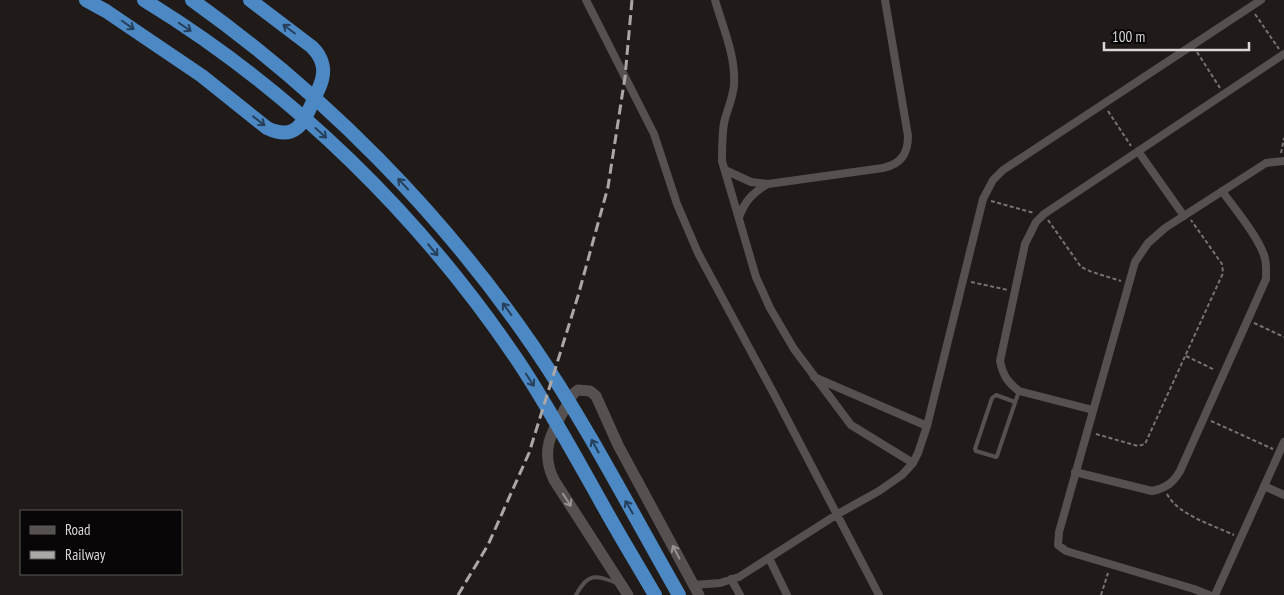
<svg xmlns="http://www.w3.org/2000/svg" width="1284" height="595" font-family="'PT Sans Narrow',sans-serif">
	<rect width="100%" height="100%" fill="#201b19"/>
	<g fill="none" stroke-linecap="round" stroke-linejoin="round">
		<path stroke="#777372" stroke-width="2" stroke-dasharray="4 2.5" stroke-linecap="butt" d="M1255,14L1279,49
			M1197,52L1220,88
			M1108,111L1131,146
			M1281,153L1284,138
			M991,201L1034,213
			M1048,220L1081,267L1092,272L1121,281
			M971,282L1008,290
			M1254,323L1284,337
			M1186,356L1215,370
			M1211,421L1273,449
			M1096,434L1138,446L1145,444L1223,273L1222,264L1191,220
			M1167,494C1178,515 1213,525 1234,535
			M1101,595L1108,573"/>
		<path stroke="#56504e" stroke-width="4" d="M1015,402L996,395L992,398L975,449L976,451L996,457L997,456L1019,391
			M576,595C588,572 595,575 617,583"/>
		<path stroke="#56504e" stroke-width="8" d="M586,0L654,134L677,204L698,253L774,394L879,595
			M715,0C723,28 736,56 734,85C733,98 727,110 724,123C722,135 722,148 722,161L756,277L770,308L794,349L851,425L913,463
			M1138,151L1184,216
			M725,170L751,182L768,184L883,168C901,164 908,154 908,136L885,0
			M739,217C745,201 753,192 768,184
			M814,377L927,426
			M1093,410L1019,391C1007,382 1003,375 1000,361L1025,244L1036,222L1044,214L1284,54
			M1075,472L1152,491C1166,488 1173,483 1180,471L1266,279C1266,271 1267,263 1264,255C1257,235 1235,209 1222,191
			M1264,486L1284,495
			M769,558L787,595
			M731,579L740,595
			M694,585L720,583L739,577L836,515L879,491L902,475L913,463L918,453L927,426L983,199L993,180L1003,170L1261,0
			M1209,595L1194,589L1066,551L1058,545L1059,532L1135,262L1148,243L1165,228L1266,163L1284,161
			M1215,595L1284,442"/>
		<path stroke="#56504e" stroke-width="11" d="M628,595L554,480C537,445 557,425 573,394L578,390L590,391L596,396L618,445L699,595"/>
		<path stroke="#4b88c4" stroke-width="14" d="M86,0L106,11L202,76L267,128C296,142 304,122 314,99C319,88 326,76 322,63C320,56 316,51 312,47L250,0
			M144,0C293,91 421,217 518,361C548,406 574,454 601,502C618,533 637,564 655,595
			M192,0C324,94 441,212 533,346C587,425 631,511 679,595"/>
		<path stroke="#aaa7a6" stroke-width="3" stroke-dasharray="10 5" stroke-linecap="butt" d="M458,595L488,545L529,453L578,296L608,187L625,77L632,0"/>
	</g>
	<defs><path id="oneway-shaft" d="M-6 0H5M1.5-3L5.5 0L1.5 3" fill="none" stroke-width="1.6" stroke-linecap="round" stroke-linejoin="round" transform="scale(1.25)"/></defs>
	<g stroke="#26405b">
		<use href="#oneway-shaft" transform="translate(128 25) rotate(35)"/>
		<use href="#oneway-shaft" transform="translate(185 27) rotate(34)"/>
		<use href="#oneway-shaft" transform="translate(289 29) rotate(-143)"/>
		<use href="#oneway-shaft" transform="translate(259 121) rotate(38)"/>
		<use href="#oneway-shaft" transform="translate(321 133) rotate(42)"/>
		<use href="#oneway-shaft" transform="translate(403 184) rotate(-133)"/>
		<use href="#oneway-shaft" transform="translate(433 250) rotate(50)"/>
		<use href="#oneway-shaft" transform="translate(507 309) rotate(-126)"/>
		<use href="#oneway-shaft" transform="translate(530 380) rotate(57)"/>
		<use href="#oneway-shaft" transform="translate(595 446) rotate(-119)"/>
		<use href="#oneway-shaft" transform="translate(629 507) rotate(-120)"/>
	</g>
	<g stroke="#989492">
		<use href="#oneway-shaft" transform="translate(567 500) rotate(57)"/>
		<use href="#oneway-shaft" transform="translate(676 552) rotate(-118)"/>
	</g>
	<rect x="20" y="510" width="162" height="65" fill="#080606" stroke="#5c5a59"/>
	<rect x="30" y="526" width="25" height="8" fill="#56504e" stroke="#5c5a59"/>
	<text x="65" y="535" font-size="15" fill="#dad7d6">Road</text>
	<rect x="30" y="551" width="25" height="8" fill="#aaa7a6" stroke="#5c5a59"/>
	<text x="65" y="560" font-size="15" fill="#dad7d6">Railway</text>
	<path d="M1104 42v8h145v-8" fill="none" stroke="#dad7d6" stroke-width="2.5"/>
	<text x="1112" y="42" font-size="15" fill="#dad7d6" stroke="#080606" stroke-width="4" paint-order="stroke">100 m</text>
</svg>
